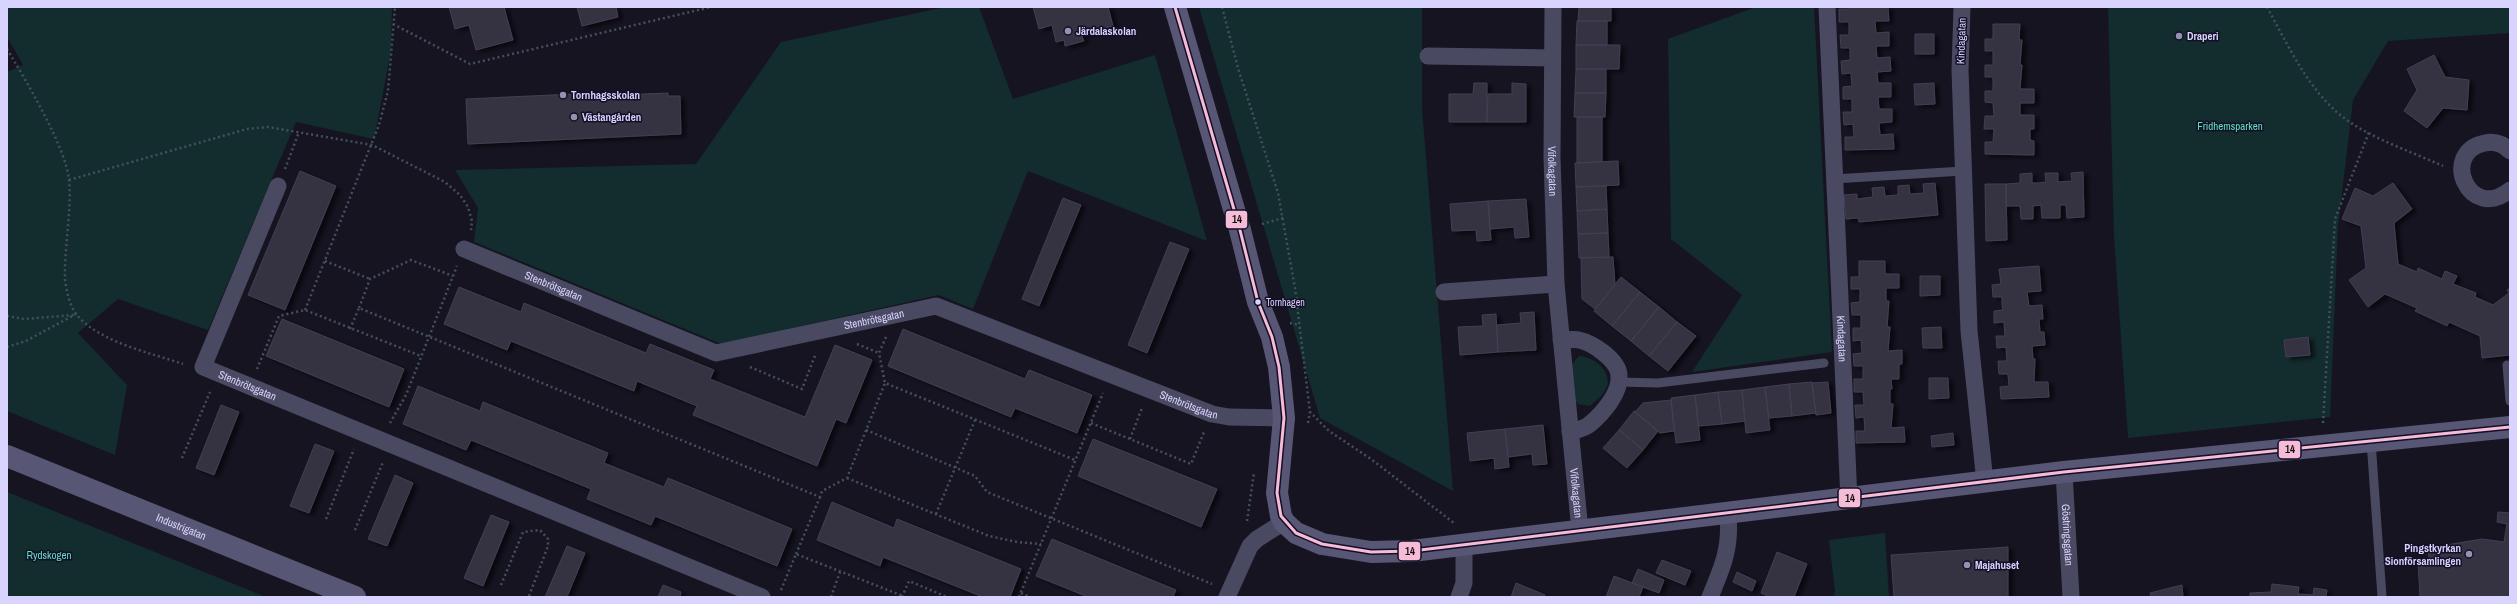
<svg xmlns="http://www.w3.org/2000/svg" width="2517" height="604" font-family="'Archivo Narrow',sans-serif">
	<defs>
		<filter id="shadow"><feDropShadow dx="4.5" dy="2.5" stdDeviation="2" flood-color="#0009"/></filter>
	</defs>
	<rect width="100%" height="100%" fill="#161421"/>
	<path fill="#132c2d" d="M7,7H392L391,51L374,139L296,122L208,330L118,299L78,333L127,385L115,455L7,411V72L23,65L7,37Z
		M945,7H979L1013,99L1155,55L1207,241L1028,171L973,309L939,295L721,344L474,242L478,208L455,170L696,164L781,42Z
		M1199,7H1422V108L1453,491L1320,418Z
		M1756,7H1814L1832,352L1692,372L1742,295L1671,239L1668,39Z
		M2108,7H2510V33L2388,41L2353,100L2338,227L2330,417L2128,438L2114,237Z
		M1579,356C1593,356 1612,371 1607,387C1604,395 1596,400 1590,406L1578,404L1574,399L1572,364Z
		M7,492L266,597H7Z
		M1885,533L1889,597H1833L1835,592L1829,540Z"/>
	<path fill="#343243" stroke="#433f54" filter="url(#shadow)" d="M449,7H504L513,40L476,50L469,25L455,29Z
		M577,7H616L618,17L582,26Z
		M1033,7H1108L1113,26L1081,34L1084,41L1065,46L1064,40L1056,42L1052,25L1039,29Z
		M1579,7H1611V21H1578Z
		M1848,7H1888L1889,21H1875L1876,33L1889,32V46H1876L1877,58L1890,57L1891,71L1877,72L1878,83H1891V97H1878L1879,109H1892V122L1879,123L1880,135L1893,134L1894,149L1845,150V137H1854L1853,124L1844,125L1843,112H1852V99H1843V87L1852,86L1851,73L1842,74L1841,61L1850,60V48H1841L1840,35H1849V22H1839V9H1848Z
		M1577,21H1607V45H1576Z
		M1993,24H2020L2019,40H2022L2020,65H2022L2020,89H2034V103H2020V115H2034V129H2030V140L2034,141V155L1985,154V142H1993L1994,129H1984L1985,116H1994L1993,103L1985,102V91H1993V77H1985V65H1993V51H1985V39H1993Z
		M1915,34H1934V54H1915Z
		M1576,45H1620L1619,69H1576Z
		M2434,55L2445,77L2469,80L2467,110L2443,108L2427,128L2404,111L2417,90L2407,69Z
		M1576,69H1606V93H1575Z
		M1474,83H1487V122H1449V94H1473Z
		M1512,83L1526,84V122H1487L1488,94H1512Z
		M1934,83L1935,104L1915,105L1914,84Z
		M595,93V96L668,93V96H680L681,134L468,144L466,99Z
		M1575,93H1606L1605,117H1574Z
		M1577,117H1602V162L1577,163Z
		M1618,161L1619,185L1576,187L1575,163Z
		M300,171L336,186L285,310L248,295Z
		M2083,172L2084,217L2067,218L2066,205H2060V218H2042L2041,205L2033,206V219H2021L2020,206H2006V184L2020,183V174L2032,173V183H2039L2046,182L2045,173H2058V182L2072,181L2071,173Z
		M1935,183L1938,215L1859,222L1858,218L1846,219L1844,195L1857,194V199L1873,197L1872,188L1884,187L1885,196L1898,195V186L1909,185L1910,194L1924,193L1923,184Z
		M2393,183L2412,209L2394,223L2398,264L2417,272L2418,268L2442,279L2445,271L2457,276L2453,284L2476,293L2475,297L2493,305L2509,293L2507,290L2510,288V355L2482,358L2480,336L2449,322L2447,326L2415,311L2417,308L2385,294L2368,307L2349,280L2366,268L2361,226L2342,219L2355,188L2373,196Z
		M1985,184H2006L2007,240L1986,241Z
		M1606,186L1607,209L1577,211L1576,187Z
		M1063,198L1081,205L1039,306L1022,299Z
		M1526,199L1529,237L1515,238L1514,227L1490,229L1488,201Z
		M1488,201L1491,240L1477,241L1476,230L1452,231L1450,204Z
		M1607,209L1608,233L1578,234L1577,211Z
		M1608,233L1609,257L1579,258L1578,234Z
		M1170,242L1189,249L1147,353L1128,345Z
		M1613,257L1615,285L1595,309L1582,299L1581,258Z
		M1859,261H1885V274H1899V288H1886V301H1889L1887,327H1890L1888,351L1902,350V364H1899V379H1891L1892,389H1890V404H1893L1891,428L1904,427L1905,442L1856,443V431H1865L1864,417L1856,418L1855,405H1864L1863,392H1854V379H1863V366H1854L1853,354L1862,353L1861,340L1853,341V328H1861V315H1852L1851,303L1860,302V289H1851V277H1859Z
		M2039,266L2041,291L2027,292L2029,306L2042,305L2043,319H2039L2040,332H2044L2045,345L2032,346L2033,359H2035L2034,382H2048L2049,397L2001,399L2000,387L2009,386L2008,374H1999L1998,361H2007L2006,347L1997,348L1996,336H2005L2004,322L1994,323V311L2003,310L2002,304V297H1993L1992,285L2001,284L1999,269Z
		M1920,276H1940V295L1920,296Z
		M1621,277L1640,292L1612,326L1594,311Z
		M459,287L521,312L524,303L646,353L650,344L714,370L710,379L805,417L835,345L872,360L846,423L836,419L817,466L693,415L697,406L637,381L634,391L511,341L507,350L444,324Z
		M1640,292L1659,307L1631,341L1612,326Z
		M1659,307L1677,322L1649,356L1631,341Z
		M1534,312L1536,350L1498,352L1497,325L1521,323L1520,313Z
		M1496,314L1498,352L1460,355L1458,327L1483,326L1482,315Z
		M282,319L404,369L389,407L266,356Z
		M1677,322L1696,336L1668,371L1649,356Z
		M1941,327L1942,348H1923L1922,328Z
		M903,329L1025,379L1029,370L1092,395L1077,433L1015,408L1011,417L888,366Z
		M2308,337L2310,355L2286,357L2284,340Z
		M1929,378H1948L1949,398L1929,399Z
		M1812,382L1816,413L1792,416L1789,384Z
		M1828,382L1831,413L1816,415L1812,383Z
		M1789,384L1792,416L1769,418L1765,387Z
		M418,386L480,411L483,402L608,453L604,463L664,487L668,478L792,529L777,566L655,516L651,525L587,499L591,489L471,440L466,450L403,424Z
		M1765,387L1770,430L1746,433L1742,390Z
		M1742,390L1745,421L1722,424L1718,392Z
		M1718,392L1722,424L1698,426L1695,395Z
		M1695,395L1700,440L1676,443L1671,398Z
		M1671,400L1674,431L1660,433L1635,412L1643,403Z
		M221,405L239,412L214,475L196,468Z
		M1634,411L1658,431L1643,450L1619,430Z
		M1543,425L1547,464L1533,465L1532,454L1508,457L1505,429Z
		M1505,429L1509,467L1495,469L1494,458L1470,461L1467,433Z
		M1619,430L1643,450L1627,468L1603,448Z
		M1953,433L1954,445L1932,447L1931,436Z
		M1093,439L1217,489L1201,527L1078,476Z
		M315,444L334,451L309,513L290,506Z
		M395,475L413,483L387,546L368,539Z
		M832,502L894,528L897,519L1021,569L1010,597H983L883,557L880,566L817,540Z
		M2498,512L2510,513V597H2420L2418,561L2429,559L2428,548L2482,539L2504,542L2507,524L2497,522Z
		M491,515L509,522L483,586L464,578Z
		M1052,539L1176,590L1173,597H1088L1036,576Z
		M567,546L585,553L567,597H545Z
		M2008,547V597H1894L1891,555Z
		M1777,552L1807,564L1794,597H1770L1761,593Z
		M1662,560L1691,571L1685,585L1656,573Z
		M1638,569L1664,580L1659,593L1632,583Z
		M1737,572L1756,581L1752,591L1733,582Z
		M1614,576L1643,587L1639,597H1606Z
		M1516,583L1545,595L1544,597H1511Z
		M2272,584L2299,587L2298,594L2313,595L2314,588L2327,590L2326,597H2250V593L2271,592Z
		M663,585L681,592L680,597H658Z
		M2182,585L2183,597H2151L2150,593Z"/>
	<g fill="none" stroke-linecap="round" stroke-linejoin="round">
		<path stroke="#44505f" stroke-width="2.5" stroke-dasharray="2 3" stroke-linecap="butt" d="M1222,7L1238,68L1278,193L1295,288L1310,412L1329,431L1371,459L1454,523
			M2267,7C2289,47 2310,94 2348,121C2376,140 2412,152 2443,166
			M393,24L470,64L711,7
			M7,49C25,79 66,147 69,180C72,210 64,248 65,280C67,292 69,305 77,315C99,342 151,353 183,364
			M285,169L299,132
			M69,180L247,129L268,127L372,145L445,182L460,195L468,207L472,221L471,230
			M1262,224L1283,218
			M325,261L370,279
			M359,308L370,279L411,260L453,276
			M305,310L379,125L388,91L395,7
			M7,316L24,319L74,315
			M1290,323L1300,325
			M350,329L359,308L820,497L822,491L847,478L885,383
			M886,337L879,353L885,383L1075,460
			M857,344L879,353
			M7,347L26,341L76,314
			M750,367L802,389L816,353
			M257,369L279,316L305,310L421,356
			M390,423L406,395L457,266
			M1091,423L1191,464L1204,432
			M1308,423L1310,412
			M2323,423L2335,219L2369,132
			M866,430L975,476L987,492L1212,584
			M1130,439L1142,408
			M182,458L210,392
			M847,478L989,536L1017,542L1041,544
			M936,514L975,420
			M326,519L354,449
			M1247,521L1254,473
			M355,530L383,462
			M796,554L820,497
			M501,585L523,532L540,530L548,539V546L529,596
			M781,590L796,554L903,596
			M1021,593L1030,597
			M831,597L840,572
			M902,597L909,581L947,597
			M1019,597L1103,393"/>
		<path stroke="#4a4962" stroke-width="9" d="M1834,179L1963,171
			M2507,365L2510,401
			M1619,382L1658,383L1824,363
			M2371,441L2382,597"/>
		<g stroke="#4a4962" stroke-width="17">
			<path id="s1" d="M1553,7L1552,157L1556,284L1580,531"/>
			<path id="s2" d="M1827,7L1849,500"/>
			<path d="M1962,7L1960,70L1969,331L1985,482"/>
			<path d="M1428,56L1552,58"/>
			<path d="M2510,151C2503,144 2494,141 2485,143C2439,152 2469,223 2510,190"/>
			<path id="s3" d="M278,186L203,367L762,597"/>
			<path id="s4" d="M464,249L716,353L936,306L1212,414L1229,417L1284,418"/>
			<path d="M1444,292L1556,284"/>
			<path d="M1561,340C1567,340 1574,339 1579,340C1593,343 1618,360 1619,375C1621,393 1602,414 1590,424C1584,429 1577,430 1570,432"/>
			<path id="s5" d="M2064,472L2071,597"/>
			<path d="M1227,597L1250,546L1257,539L1284,522"/>
			<path d="M1459,597L1464,583V545"/>
			<path d="M1710,597C1723,566 1731,548 1728,514"/>
		</g>
		<g stroke="#575674" stroke-width="22">
			<path d="M1175,7L1240,230L1258,302L1272,337L1279,367L1284,418L1277,493L1281,516L1284,522L1296,533L1322,544L1371,552L1412,551L2064,472L2510,427"/>
			<path id="s6" d="M7,456L355,597"/>
		</g>
		<defs>
			<path id="bus-1" d="M1175,7L1240,230L1258,302L1272,337L1279,367L1284,418L1277,493L1281,516L1296,533L1322,544L1371,552L1412,551L2064,472L2510,427"/>
		</defs>
		<use href="#bus-1" stroke="#130f26" stroke-width="6"/>
		<use href="#bus-1" stroke="#f6bbd6" stroke-width="3"/>
	</g>
	<g fill="#9591b1" stroke="#130f26" stroke-width="1.5">
		<circle cx="1068" cy="31" r="4"/>
		<circle cx="2179" cy="36" r="4"/>
		<circle cx="563" cy="95" r="4"/>
		<circle cx="574" cy="117" r="4"/>
		<circle cx="2469" cy="554" r="4"/>
		<circle cx="1967" cy="565" r="4"/>
	</g>
	<circle fill="#d9d4ff" stroke="#130f26" stroke-width="1.5" cx="1258" cy="302" r="3.5"/>
	<g text-anchor="middle" dominant-baseline="central" stroke-width="3" stroke-linejoin="round" paint-order="stroke">
		<g font-size="10" fill="#d9d4ff" stroke="#130f26" text-anchor="start">
			<text x="1266" y="302">Tornhagen</text>
		</g>
		<g font-size="11" font-weight="bold" fill="#d9d4ff" stroke="#130f26" text-anchor="start">
			<text x="1076" y="31">Järdalaskolan</text>
			<text x="2187" y="36">Draperi</text>
			<text x="571" y="95">Tornhagsskolan</text>
			<text x="582" y="117">Västangården</text>
			<text x="2461" y="548" text-anchor="end">Pingstkyrkan<tspan x="2461" dy="13">Sionförsamlingen</tspan></text>
			<text x="1975" y="565">Majahuset</text>
		</g>
		<g font-size="11" fill="#d9d4ff" stroke="#130f26">
			<text transform="translate(1961 41) rotate(-88)">Kindagatan</text>
			<text stroke="none"><textPath href="#s1" startOffset="164">Vifolkagatan</textPath></text>
			<text stroke="none"><textPath href="#s4" startOffset="97">Stenbrötsgatan</textPath></text>
			<text stroke="none"><textPath href="#s4" startOffset="434">Stenbrötsgatan</textPath></text>
			<text stroke="none"><textPath href="#s2" startOffset="332">Kindagatan</textPath></text>
			<text stroke="none"><textPath href="#s3" startOffset="244">Stenbrötsgatan</textPath></text>
			<text stroke="none"><textPath href="#s4" startOffset="769">Stenbrötsgatan</textPath></text>
			<text stroke="none"><textPath href="#s1" startOffset="487">Vifolkagatan</textPath></text>
			<text stroke="none"><textPath href="#s6" startOffset="188">Industrigatan</textPath></text>
			<text stroke="none"><textPath href="#s5" startOffset="63">Göstringsgatan</textPath></text>
		</g>
		<g font-size="11" fill="#5fe0c0" stroke="#130f26">
			<text x="2230" y="126">Fridhemsparken</text>
			<text x="49" y="555">Rydskogen</text>
		</g>
	</g>
	<g stroke="#130f26" stroke-width="1.5">
		<rect x="1225" y="210" width="23" height="19" rx="4" fill="#f6bbd6"/>
		<rect x="2278" y="440" width="23" height="19" rx="4" fill="#f6bbd6"/>
		<rect x="1838" y="488" width="23" height="20" rx="4" fill="#f6bbd6"/>
		<rect x="1398" y="541" width="23" height="20" rx="4" fill="#f6bbd6"/>
	</g>
	<g font-size="11" text-anchor="middle" font-weight="bold" fill="#111">
		<text x="1237" y="223">14</text>
		<text x="2290" y="453">14</text>
		<text x="1850" y="502">14</text>
		<text x="1410" y="555">14</text>
	</g>
	<rect width="2517" height="604" fill="none" stroke="#d9d4ff" stroke-width="16"/>
</svg>
